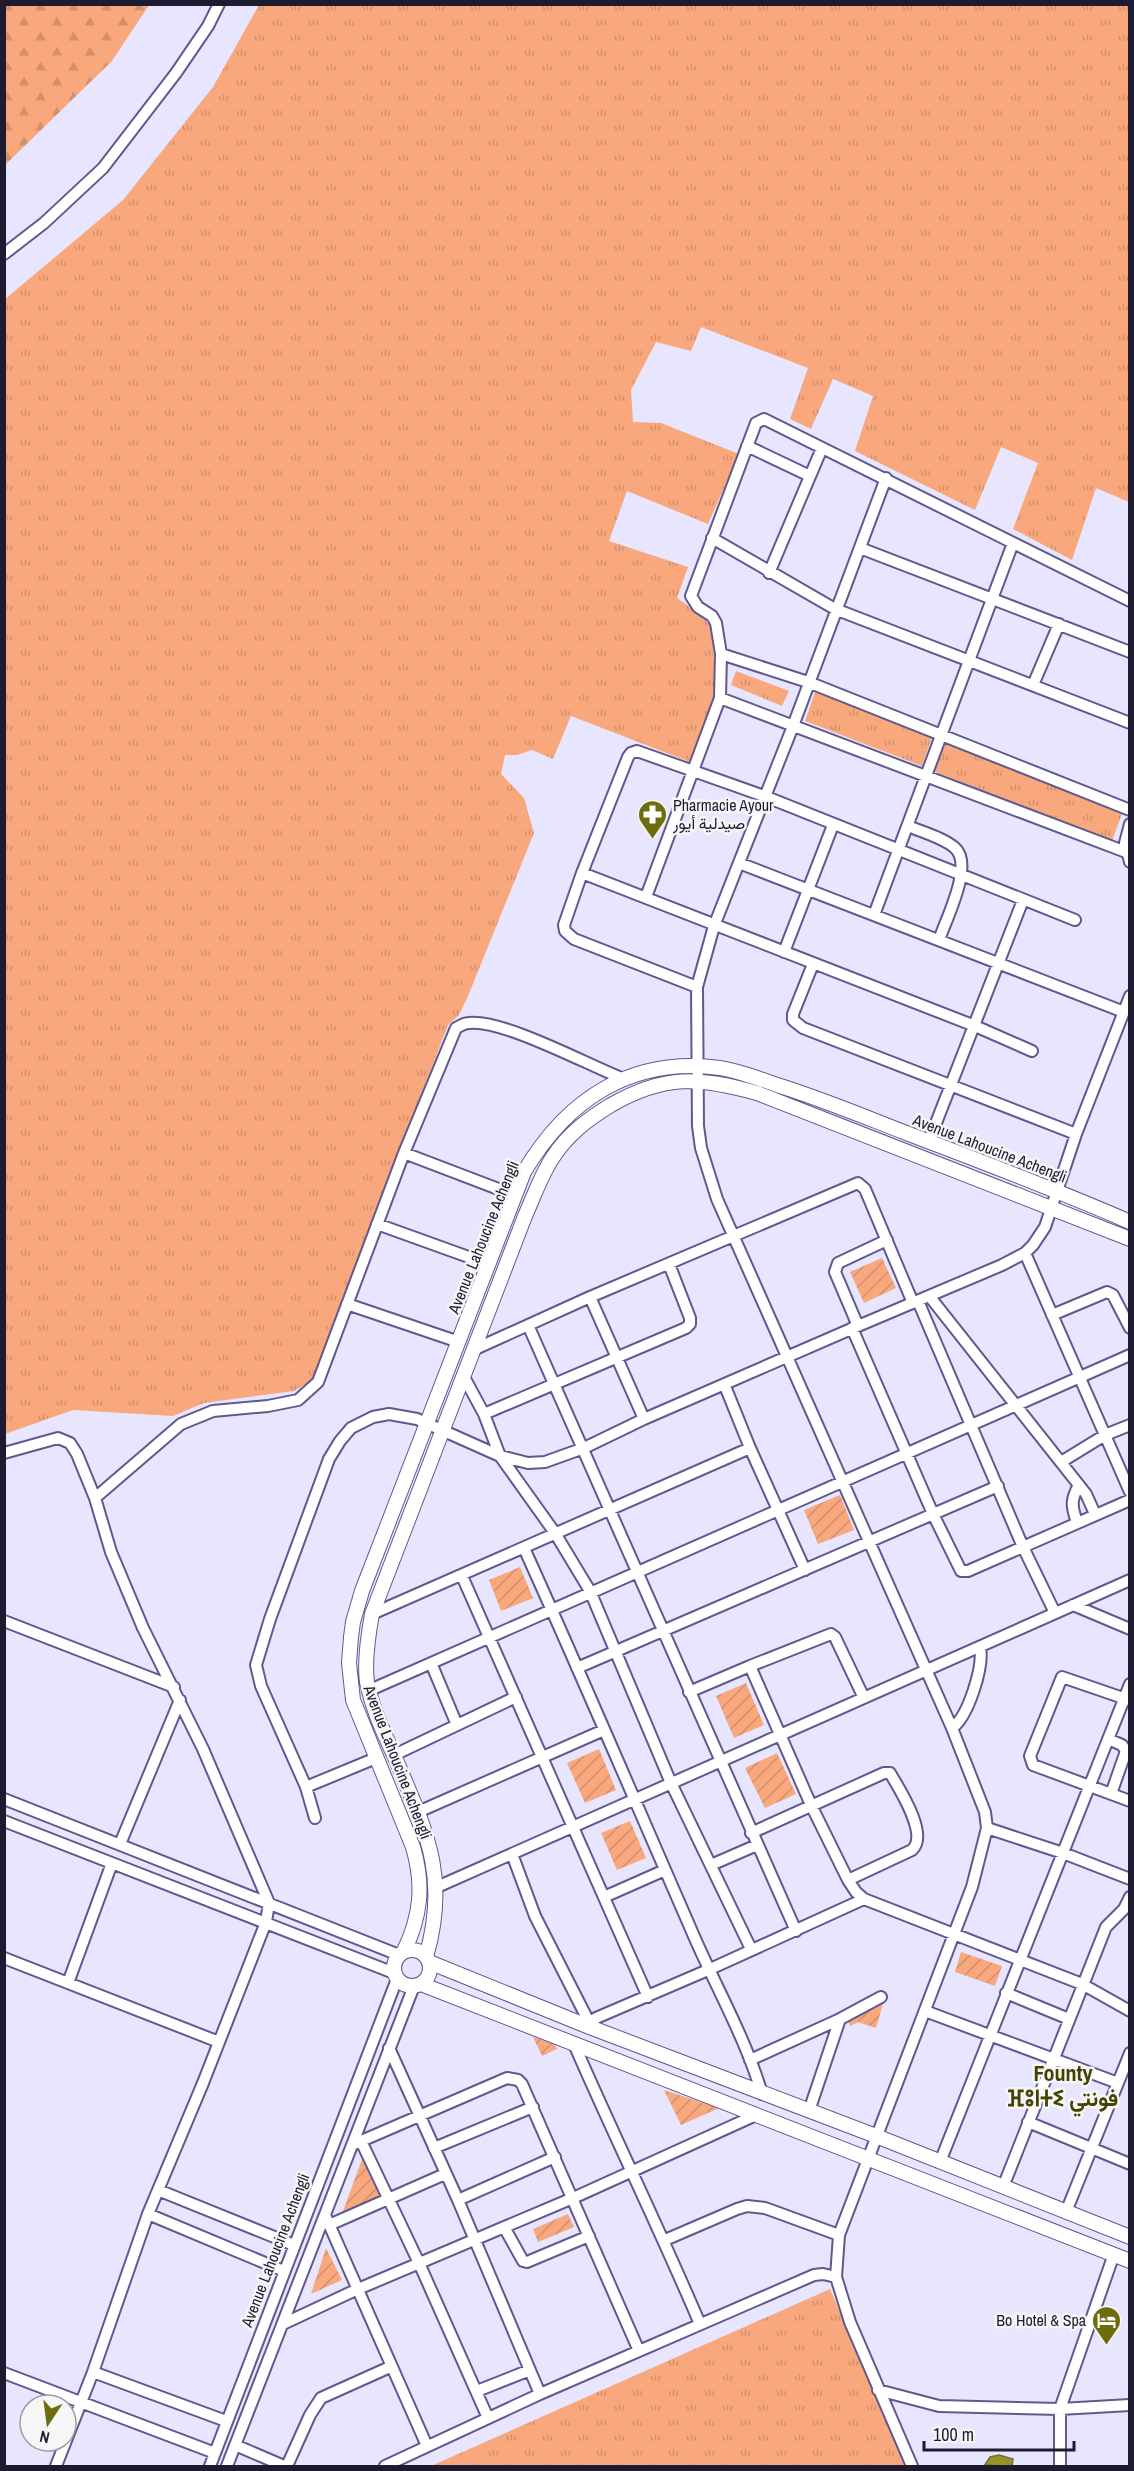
<svg xmlns="http://www.w3.org/2000/svg" width="1134" height="2471" font-family="'Archivo Narrow',Vazirmatn,'Noto Sans Tifinagh',sans-serif">
	<defs>
		<pattern id="grass-tufts" width="24" height="20" patternUnits="userSpaceOnUse" patternTransform="scale(1.5)"><rect width="24" height="20" fill="#f8a87c"/><path d="M3 7l-1-3M5 7V3M7 7l1-3M15 17l-1-3M17 17v-4M19 17l1-3" fill="none" stroke="#d4906c"/></pattern>
		<pattern id="forest-firs" width="22" height="20" patternUnits="userSpaceOnUse" patternTransform="scale(1.5)"><rect width="22" height="20" fill="#f8a87c"/><path d="M5 1l3.5 6h-7zM16 11l3.5 6h-7z" fill="#d4906c"/></pattern>
		<pattern id="garden-furrows" width="10" height="10" patternUnits="userSpaceOnUse" patternTransform="scale(1.5)"><rect width="10" height="10" fill="#f8a87c"/><path d="M-1 1l2-2M0 10L10 0M9 11l2-2" fill="none" stroke="#d4906c"/></pattern>
		<pattern id="water-waves" width="16" height="10" patternUnits="userSpaceOnUse" patternTransform="scale(1.5)"><rect width="16" height="10" fill="#95942c"/><path d="M0 5q4-4 8 0t8 0" fill="none" stroke="#797826"/></pattern>
	</defs>
	<rect width="100%" height="100%" fill="#e8e6ff"/>
	<path fill="url(#grass-tufts)" d="M259,5H1129V502L1096,488L1072,560L1013,529L1038,463L1001,447L975,510L855,451L873,396L833,379L811,429L790,419L808,368L701,327L691,351L656,342L631,390L633,422L661,423L739,454L708,524L627,491L609,541L688,567L677,598L703,616L712,629L716,701L690,762L571,716L553,759L532,750L517,755H505L501,774L524,798L534,833L468,996L459,1015L448,1025L312,1380L294,1391L204,1403L173,1416L73,1410L5,1434L4,300L123,200L213,87Z
		M736,671L789,691L782,706L731,685Z
		M815,692L932,737L922,766L805,721Z
		M944,741L1123,811L1112,841L933,771Z
		M830,2289L905,2466H431Z"/>
	<path fill="url(#forest-firs)" d="M5,4L149,5L112,61L5,165Z"/>
	<path fill="url(#garden-furrows)" d="M882,1258L896,1288L864,1303L850,1272Z
		M840,1495L854,1530L818,1544L804,1510Z
		M520,1567L533,1598L501,1611L489,1580Z
		M746,1683L764,1725L734,1738L716,1696Z
		M599,1749L616,1790L585,1803L567,1763Z
		M777,1753L796,1794L765,1808L745,1768Z
		M630,1821L646,1858L617,1870L601,1833Z
		M961,1952L1002,1966L995,1986L955,1972Z
		M885,1997L876,2028L858,2022L850,2026L847,2018Z
		M533,2037L554,2044L557,2049L542,2056Z
		M664,2090L719,2108L681,2125Z
		M365,2151L385,2194L342,2214Z
		M568,2214L574,2227L538,2242L533,2229Z
		M326,2248L342,2280L311,2294Z"/>
	<path fill="url(#water-waves)" stroke="#71702e" stroke-width="1.5" d="M999,2455L1013,2459L1012,2466H984L990,2457Z"/>
	<g fill="none" stroke-linecap="round" stroke-linejoin="round">
		<defs>
			<path id="minor" d="M4,254L44,223L103,168L176,73L208,26L219,4
				M747,446L810,476
				M886,478L793,726L714,926L697,987L698,1126L701,1148L717,1199L952,1728L985,1812L987,1828L972,1887L839,2235L836,2277L850,2322L912,2466
				M712,538L835,609L1130,723
				M860,548L1130,652
				M769,573L822,448
				M721,654L808,682L1130,810
				M1033,685L1059,624
				M720,698L1126,852
				M1130,824L1125,843L1130,862
				M908,826C922,832 944,838 955,848C974,865 946,919 939,940
				M739,863L1124,1012
				M582,873L975,1026L1032,1051
				M646,897L720,698L721,654L716,623L712,616L698,607L691,596L756,423L764,419L1130,601
				M874,915L1013,543
				M784,952L833,825
				M813,964L793,1014V1020L803,1028L1076,1134
				M697,987L574,939L565,931L564,925L582,873L628,757L631,753L637,751L764,796L1075,920
				M929,1141L1023,900
				M404,1153L514,1195
				M377,1224L488,1264
				M1025,1253L1130,1492
				M590,1297L644,1419
				M930,1297L1086,1494L1095,1514
				M918,1301L1023,1547L1055,1613
				M347,1304L459,1342
				M1052,1315L1107,1292L1113,1295L1130,1328
				M528,1325L796,1931
				M858,1326L835,1272L838,1263L887,1240
				M852,1328L933,1514L961,1571H968L1130,1500
				M473,1350L590,1297L858,1183L865,1189L913,1303
				M464,1377L484,1414L500,1456L555,1533L590,1591L671,1783L751,1949
				M484,1414L686,1328L690,1324V1318L669,1264
				M750,1448L805,1570
				M4,1453L58,1438L70,1443L77,1454L95,1498L111,1552L143,1628L203,1749L269,1903L266,1922L203,2083L148,2214L93,2372L56,2466
				M1061,1462L1105,1435L1130,1425
				M95,1498L181,1424L213,1411L268,1406L298,1400L318,1382L404,1153L456,1028C460,1026 464,1023 469,1023C503,1019 588,1065 624,1079
				M1077,1522C1071,1506 1071,1499 1079,1485
				M524,1548C581,1674 635,1801 690,1927C713,1982 745,2036 762,2094
				M462,1576L648,1997
				M1073,1605L1130,1629
				M372,1614L750,1448L725,1386
				M4,1621L174,1687
				M431,1663L457,1725
				M750,1666L831,1634L835,1637L864,1698
				M577,1668L998,1486
				M370,1690L1130,1355
				M689,1692L750,1666L811,1805L848,1880L856,1892L864,1899
				M1129,1700L1062,1677L1030,1756L1033,1765L1130,1801
				M952,1728C968,1717 984,1667 980,1647
				M1108,1739L1122,1745L1126,1751L1111,1794
				M394,1755L516,1697
				M306,1787L376,1758
				M4,1799L399,1955
				M418,1812L604,1730
				M315,1818L306,1787L261,1686L256,1665L270,1619L329,1459L340,1441L351,1428L373,1417L389,1414L417,1419L500,1456L528,1463L545,1462L584,1448L644,1419L858,1326L1002,1265L1025,1253L1033,1245L1045,1227L1076,1134L1130,996
				M4,1821L394,1973
				M987,1828L1063,1853L1130,1879
				M751,1833L884,1773H890C900,1790 929,1835 912,1850L848,1880
				M120,1844L180,1700
				M512,1854L535,1916L589,2022
				M711,1865L757,1845
				M437,1887L1130,1580
				M604,1897L665,1870
				M4,1958L219,2042
				M68,1983L112,1863
				M1006,1993L1069,2019
				M925,2011L1118,2083
				M587,2026L596,2018L708,1970L864,1899L1082,1984L1130,2011
				M574,2044C615,2138 660,2230 700,2324
				M389,2048L458,2200L540,2394
				M750,2060L840,2019L881,1997
				M809,2111L840,2019
				M1028,2122L1130,2164
				M361,2141L419,2263L488,2418
				M352,2145L507,2078L518,2080L522,2084L639,2351
				M434,2148L533,2107
				M940,2162L1130,1684
				M1003,2187L1106,1927L1124,1909L1130,1897
				M158,2190L294,2245
				M458,2200L555,2157
				M1066,2212L1130,2053
				M148,2214L284,2271
				M325,2215L427,2446
				M329,2225L445,2174
				M504,2227L523,2261L527,2262L589,2236
				M665,2240L737,2209L747,2206L765,2208L839,2235
				M283,2324L358,2289L573,2198L756,2115
				M93,2372L226,2421
				M4,2373L215,2453
				M878,2390L939,2406L1060,2409L1130,2405
				M477,2391L530,2370
				M235,2445L284,2466
				M210,2466L397,1979
				M227,2466L414,1986
				M287,2466L310,2415L321,2398L390,2367
				M385,2466L540,2394L814,2275L823,2274L836,2277
				M1060,2466V2409L1114,2254"/>
			<path id="tertiary" d="M394 1968a18 18 0 1 1 36 0a18 18 0 1 1-36 0Z
				M404,1951C421,1916 424,1885 413,1847L353,1700L349,1663L351,1637L353,1622L362,1591L524,1172C567,1099 632,1056 720,1068C739,1071 758,1078 777,1085C822,1099 865,1117 909,1134C983,1162 1057,1190 1130,1222
				M426,1957C450,1875 425,1829 394,1755C383,1731 372,1708 367,1682C364,1661 368,1636 372,1614L525,1216C534,1196 541,1175 553,1157C568,1134 588,1119 611,1105C665,1074 699,1077 757,1093L1130,1239
				M429,1962L587,2026L876,2136L1130,2237
				M421,1984L1130,2261"/>
		</defs>
		<use href="#minor" stroke="#60598e" stroke-width="14"/>
		<use href="#tertiary" stroke="#60598e" stroke-width="16"/>
		<use href="#minor" stroke="#fff" stroke-width="10"/>
		<use href="#tertiary" stroke="#fff" stroke-width="14"/>
	</g>
	<defs>
		<symbol id="pharmacy-pin" viewBox="-11 -11 22 30"><path d="M0 17L-7.5 6A9.5 9.5 0 1 1 7.5 6Z" fill="#6e6d0d" stroke="#f6f6f6"/><path d="M-2-6h4v4h4v4h-4v4h-4v-4h-4v-4h4Z" fill="#fff"/></symbol>
		<symbol id="hotel-pin" viewBox="-11 -11 22 30"><path d="M0 17L-7.5 6A9.5 9.5 0 1 1 7.5 6Z" fill="#6e6d0d" stroke="#f6f6f6"/><path d="M-6-4.5h1.5V1H6V5H4.5V3h-9V5H-6ZM-4 0a1.8 1.8 0 1 1 3.6 0ZM.5 0V-2.5h3Q6-2.5 6 0Z" fill="#fff"/></symbol>
	</defs>
	<g fill-rule="evenodd">
		<use href="#pharmacy-pin" x="636" y="798" width="33" height="45"/>
		<use href="#hotel-pin" x="1090" y="2304" width="33" height="45"/>
	</g>
	<g text-anchor="middle" dominant-baseline="central" stroke-width="5" stroke-linejoin="round" paint-order="stroke">
		<g font-size="16" fill="#1e1b31" stroke="#f6f6f6" text-anchor="start">
			<text x="673" y="805">Pharmacie Ayour<tspan x="673" dy="18">صيدلية أيور</tspan></text>
			<text x="1086" y="2320" text-anchor="end">Bo Hotel &amp; Spa</text>
		</g>
		<g font-size="16" fill="#1e1b31" stroke="#f6f6f6">
			<text transform="translate(990 1148) rotate(21)">Avenue Lahoucine Achengli</text>
			<text transform="translate(483 1237) rotate(-68)">Avenue Lahoucine Achengli</text>
			<text transform="translate(398 1762) rotate(69)">Avenue Lahoucine Achengli</text>
			<text transform="translate(275 2250) rotate(-69)">Avenue Lahoucine Achengli</text>
		</g>
		<g font-size="22" font-weight="bold" fill="#434301" stroke="#f6f6f6">
			<text x="1063" y="2073">Founty<tspan x="1063" dy="25">ⴼⵓⵏⵜⵉ فونتي</tspan></text>
		</g>
	</g>
	<rect width="1134" height="2471" fill="none" stroke="#1e1b31" stroke-width="12"/>
	<g transform="translate(48 2423) rotate(193)"><circle r="28" fill="#f6f6f6" stroke="#a09ea7" stroke-width="1.5"/>
	<path d="M0-4.5L10 22L0 15L-10 22Z" fill="#6e6d0d"/>
	<text y="-9" font-size="16" font-weight="bold" text-anchor="middle" fill="#1e1b31">N</text>
	</g>
	<path d="M924 2441v9h150v-9" fill="none" stroke="#1e1b31" stroke-width="3"/>
	<text x="933" y="2441" font-size="18" fill="#1e1b31" stroke="#f6f6f6" stroke-width="4.5" paint-order="stroke">100 m</text>
</svg>
